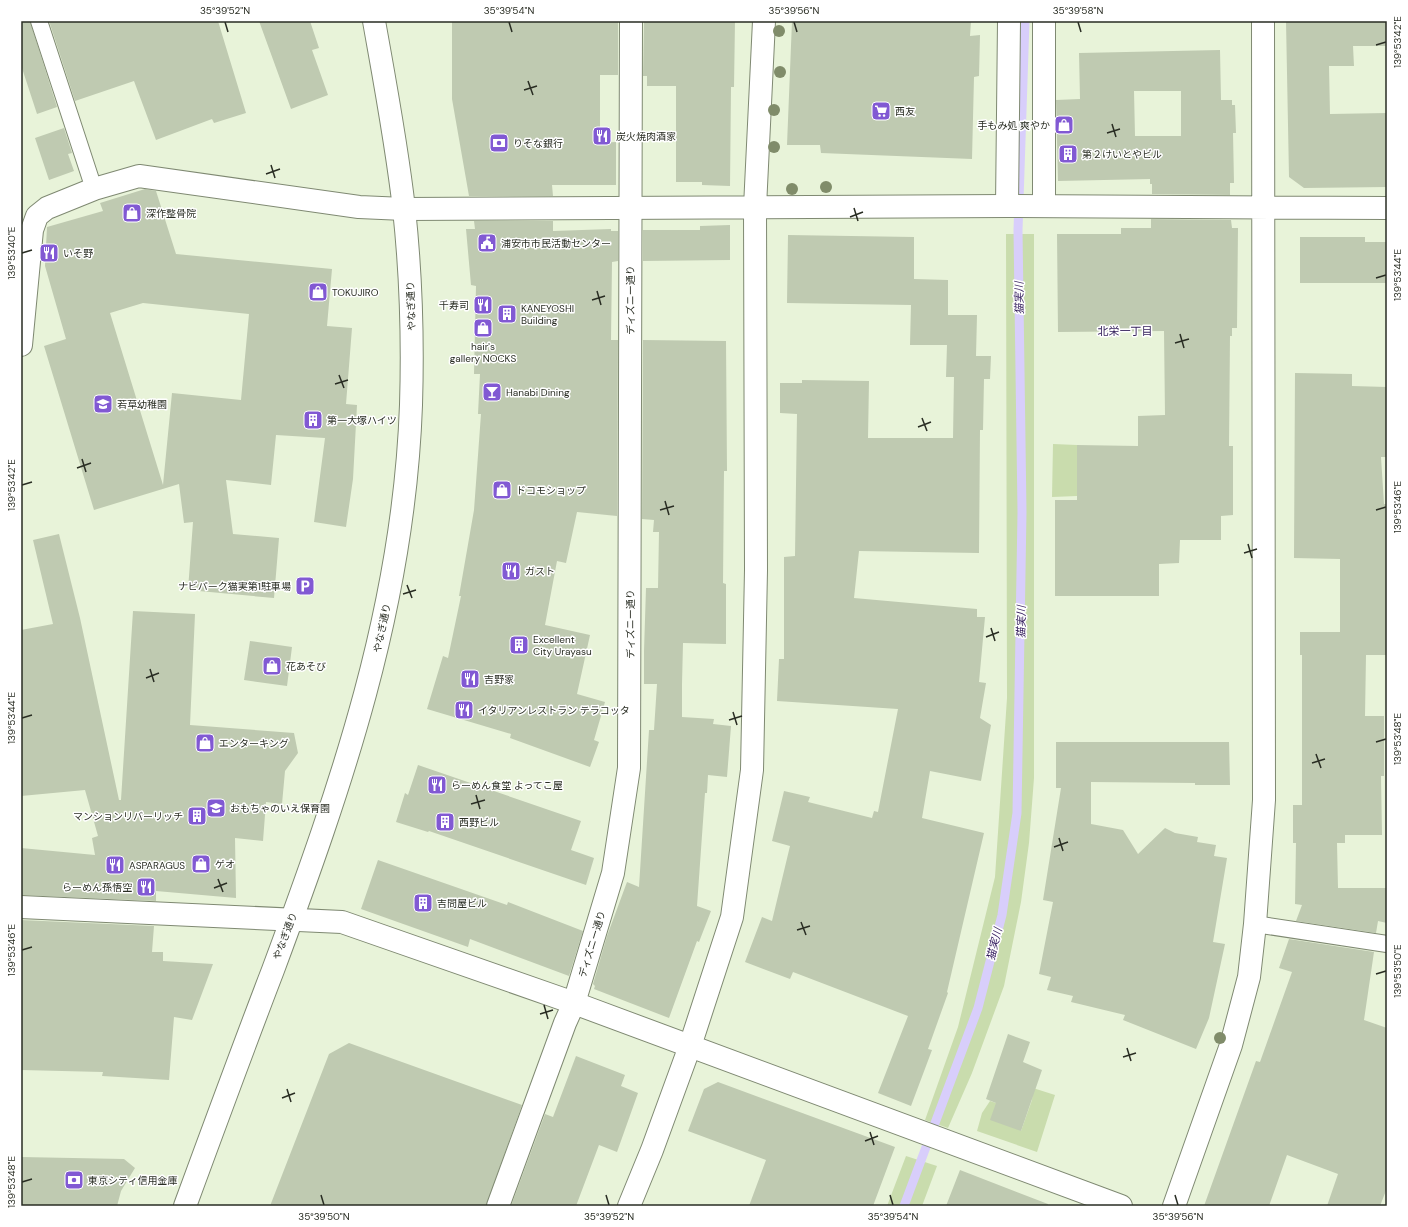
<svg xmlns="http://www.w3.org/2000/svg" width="1408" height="1227" font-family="'DM Sans','Noto Sans JP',sans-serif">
	<rect width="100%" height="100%" fill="#e8f3d9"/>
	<path fill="#c9dcad" d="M1006,234H1034V778L1029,843L1021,902L1004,986L972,1073L948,1128L925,1120L958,1027L995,877L1007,698Z
		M1053,444L1077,445V496L1052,497Z
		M1033,1088L1055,1095L1037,1152L977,1131L982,1113L990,1101L996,1103L1021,1131L1032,1100Z
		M906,1156L937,1166L922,1206H887Z"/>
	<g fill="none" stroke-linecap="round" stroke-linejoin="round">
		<path stroke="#d8cefb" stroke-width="9" d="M904,1206L978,1008L1002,915L1017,813L1022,512L1018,230L1025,21"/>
	</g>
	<path fill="#bfcab1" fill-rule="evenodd" d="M21,21H30L57,107L37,114L21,65Z
		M49,21H218L246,113L214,123L212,119L156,140L134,81L75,101Z
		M259,21H310L319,48L312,50L328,95L291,109Z
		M452,21H618V75H600V143L616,142V185H552L553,196H469L452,99Z
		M644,21H735L734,87H731L730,186L702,185V182H676V86H647V76H643Z
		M792,21H971L970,36L980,35L979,76L974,77L972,159L821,153L820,145H787Z
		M1286,21H1387V46H1353L1354,66H1329L1330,114L1387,113V187L1304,188L1289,177Z
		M1220,50L1221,100H1232V105H1235L1236,133H1233L1234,183H1230V195L1152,194V184H1150V179L1058,181L1056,100L1080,99L1079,53ZM1134,91H1181V136H1135Z
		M64,128L72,153L68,154L74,171L49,180L35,138Z
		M145,189L156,191L176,254L332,269L327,326L352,328L346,404L357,405L353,479L346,527L314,522L325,438L276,435L271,485L226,480L233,534L279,538L274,598L188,590L193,522L184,523L179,484L94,510L44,346L66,339L45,266L47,227L103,211L100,203ZM143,303L249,314L241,400L172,393L163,485L110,313Z
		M1151,219L1231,220L1232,228H1238L1237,328H1232V336H1230L1229,446H1233V515L1221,516V540H1180L1179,563L1159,564V596H1055V500H1077V445L1138,446V416L1165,415L1164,331L1058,332L1057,234H1121V228H1151Z
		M474,221H553V231L611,229V231H618V261L612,262L611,340H618L617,516L577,512L566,563L557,561L545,625L590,635L577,694L605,702L594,740L599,742L590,767L510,738L511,734L427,709L443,656L448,658L461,596H459L474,510L481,414H478L480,374H474L476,286L471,285L466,229H475Z
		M730,225V260L643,261V230H700V226Z
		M788,235L914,237V279L948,280V315H977L976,356H991L990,379H984L983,430H980L979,553L859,551L854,598L977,609V617H985L979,682L986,683L980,718L991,725L981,781L930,771L922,818L984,833L947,992L948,993L928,1049L932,1050L911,1106L878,1093L908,1016L793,972L790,979L745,962L762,917L772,921L790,846L772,841L784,791L810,797L808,802L872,818L874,811L878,812L898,709L777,701L779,659H784V557L795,556L797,414L780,413V383H802V380L869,381L868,438H953L954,377H946L947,345H910L911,305L787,303Z
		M1300,237H1365V242H1387V283H1300Z
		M643,340L726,341L727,471H724L723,583L726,584V644L683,643L682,684V717L714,719L713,724L731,726L727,777L708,775L707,793H705L697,906L711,911L699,942L697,941L669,1018L594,989L595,986L593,984L607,936L627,882L639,887L649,730H654L657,684H644V651L646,588H658L659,532H653L654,520L642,519Z
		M1295,373L1352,374V386L1387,387V457H1381L1384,504H1387V655H1366L1365,716H1384V776H1381L1382,835H1345V843H1337L1338,888H1387V923L1378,921L1376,933L1296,921L1302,905L1295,904L1296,843H1293V805H1302V655H1300V632H1340V559L1294,558Z
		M59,534L80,618L119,800H121L133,611L195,614L190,725L294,733L298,753L285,771L282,804L266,802L263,841L235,838L236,898L156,891V901L21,895V848L95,855L92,838L98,836L85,790L21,796V630L53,624L33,540Z
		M250,641L292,647L287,686L244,680Z
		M1056,742H1229L1230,785H1195V783L1091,782V824L1123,830L1138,854L1165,828L1175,833L1198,837L1197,842L1216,845L1214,856L1227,858L1213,942L1225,944L1209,1018L1196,1049L1123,1020L1125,1015L1071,1002L1073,996L1047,990L1051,977L1039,974L1053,902L1043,900L1061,788H1056Z
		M418,765L581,821L571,850L594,858L586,885L429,831L428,832L396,822L405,793L408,795Z
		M378,860L507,905L508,902L583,931L569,976L470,939L468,947L361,909Z
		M21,920L154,926L152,952H163V961L213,964L192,1020L174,1017L169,1080L102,1076L103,1072L21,1070Z
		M1289,939L1374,952L1364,1020L1387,1028V1188L1380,1206H1327L1338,1174L1287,1155L1269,1206H1204L1256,1061L1260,1062L1292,972L1279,968Z
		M1008,1034L1030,1042L1023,1062L1042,1070L1021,1131L990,1120L996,1103L986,1099Z
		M349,1043L522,1105L486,1206H270L329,1054Z
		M576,1056L625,1075L621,1086L638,1093L617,1152L599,1145L576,1206H511L545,1114L553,1117Z
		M718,1082L895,1147L873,1206H749L766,1160L688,1131L704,1089Z
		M21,1157L124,1159L135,1168L121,1191L117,1206H21Z
		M960,1170L1048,1204V1206H946Z"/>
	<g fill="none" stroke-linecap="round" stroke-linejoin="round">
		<defs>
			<path id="service" d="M39,21L94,189
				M1255,924L1387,944"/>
			<path id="pedestrian" d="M1007,206L1009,21
				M1044,206V21
				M498,1206L565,1023L574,1003L613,873L629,768L631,21"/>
			<path id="minor" d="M21,345L32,230L37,216L47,208L94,189L139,176L359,207L404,209L1007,206L1387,208
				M21,907L342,922L574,1003L1121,1206
				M629,1206L652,1150L690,1046L732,917L752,770L756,570L755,207L764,21
				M1174,1206L1231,1045L1249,977L1255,924L1264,800L1263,21"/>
			<path id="secondary" d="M185,1206C214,1127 243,1048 273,970C342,784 404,606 411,405C413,340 411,274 404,209C397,146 385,83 374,21"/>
		</defs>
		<use href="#service" stroke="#7f8972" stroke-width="18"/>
		<use href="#pedestrian" stroke="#7f8972" stroke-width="24"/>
		<use href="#minor" stroke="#7f8972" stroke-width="24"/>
		<use href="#secondary" stroke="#7f8972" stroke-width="24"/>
		<use href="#service" stroke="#fff" stroke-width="16"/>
		<use href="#pedestrian" stroke="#fff" stroke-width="22"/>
		<use href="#minor" stroke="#fff" stroke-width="22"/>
		<use href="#secondary" stroke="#fff" stroke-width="22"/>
	</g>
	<g fill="#808c6a">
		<circle cx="779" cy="31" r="6"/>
		<circle cx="780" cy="72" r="6"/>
		<circle cx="774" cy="110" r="6"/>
		<circle cx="774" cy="147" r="6"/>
		<circle cx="826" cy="187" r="6"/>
		<circle cx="792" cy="189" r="6"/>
		<circle cx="1220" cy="1038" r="6"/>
	</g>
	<path fill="none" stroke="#292d23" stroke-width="1.5" d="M225,22L228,32M509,22L512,32M794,22L797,32M1078,22L1081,32M1376,45L1386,42M528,81L533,95M524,90L537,86M1112,124L1116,137M1107,133L1120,129M271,165L275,178M266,174L280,169M854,208L858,221M850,217L863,212M22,253L32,250M1376,278L1386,275M597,291L601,305M592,300L605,296M1180,334L1184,348M1175,343L1189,339M339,375L344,388M335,384L348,380M922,418L927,431M918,427L931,422M82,459L86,472M77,468L91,463M22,485L32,482M665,501L669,515M660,510L674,506M1376,510L1386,507M1248,544L1252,558M1244,553L1257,549M407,585L412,598M403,594L416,590M991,628L995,641M986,637L999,632M150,669L154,682M146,678L159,673M733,712L737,725M22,718L32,715M729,720L742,716M1376,742L1386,739M1316,754L1321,768M1312,763L1325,759M476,795L480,809M471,804L485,800M1059,838L1063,851M1054,847L1068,842M218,879L223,892M214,888L227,883M801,922L806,935M797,930L810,926M22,950L32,947M1376,974L1386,971M544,1005L548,1019M540,1014L553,1010M1127,1048L1131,1061M1123,1057L1136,1053M287,1089L291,1102M282,1098L295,1093M870,1132L874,1145M865,1141L878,1136M22,1182L32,1179M321,1195L324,1205M606,1195L609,1205M890,1195L893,1205M1175,1195L1178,1205"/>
	<defs>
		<symbol id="supermarket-square" viewBox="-11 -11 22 22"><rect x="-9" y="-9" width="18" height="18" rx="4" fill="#8159d3" stroke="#fff"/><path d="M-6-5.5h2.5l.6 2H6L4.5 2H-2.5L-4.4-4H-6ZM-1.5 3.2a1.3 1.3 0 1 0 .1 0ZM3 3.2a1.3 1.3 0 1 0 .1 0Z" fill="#fff"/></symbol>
		<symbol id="shop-square" viewBox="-11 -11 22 22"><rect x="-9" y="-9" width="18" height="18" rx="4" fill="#8159d3" stroke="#fff"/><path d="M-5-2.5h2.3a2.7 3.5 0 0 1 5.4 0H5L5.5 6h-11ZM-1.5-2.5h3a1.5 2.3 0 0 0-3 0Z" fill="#fff"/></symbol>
		<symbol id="restaurant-square" viewBox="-11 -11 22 22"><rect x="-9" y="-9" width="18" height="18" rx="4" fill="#8159d3" stroke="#fff"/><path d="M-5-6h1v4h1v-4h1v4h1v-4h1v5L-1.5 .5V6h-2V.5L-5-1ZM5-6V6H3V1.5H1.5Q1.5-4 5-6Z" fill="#fff"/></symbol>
		<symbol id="bank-square" viewBox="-11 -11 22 22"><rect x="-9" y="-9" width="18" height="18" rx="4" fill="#8159d3" stroke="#fff"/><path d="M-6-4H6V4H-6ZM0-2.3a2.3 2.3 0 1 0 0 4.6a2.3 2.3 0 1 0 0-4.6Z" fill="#fff"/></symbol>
		<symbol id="building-square" viewBox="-11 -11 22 22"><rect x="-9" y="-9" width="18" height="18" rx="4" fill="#8159d3" stroke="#fff"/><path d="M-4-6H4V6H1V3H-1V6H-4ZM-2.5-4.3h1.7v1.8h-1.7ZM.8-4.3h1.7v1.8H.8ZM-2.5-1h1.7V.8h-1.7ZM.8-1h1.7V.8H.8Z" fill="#fff"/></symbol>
		<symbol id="civic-square" viewBox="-11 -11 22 22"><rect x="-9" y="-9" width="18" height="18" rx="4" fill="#8159d3" stroke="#fff"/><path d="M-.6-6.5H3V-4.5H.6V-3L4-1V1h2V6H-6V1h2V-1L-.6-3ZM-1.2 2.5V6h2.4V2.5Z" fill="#fff"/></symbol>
		<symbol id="bar-square" viewBox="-11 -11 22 22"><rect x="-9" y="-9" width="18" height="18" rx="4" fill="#8159d3" stroke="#fff"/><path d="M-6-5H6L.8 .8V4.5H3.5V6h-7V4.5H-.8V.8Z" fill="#fff"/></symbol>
		<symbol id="school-square" viewBox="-11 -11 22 22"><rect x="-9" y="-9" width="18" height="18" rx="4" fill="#8159d3" stroke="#fff"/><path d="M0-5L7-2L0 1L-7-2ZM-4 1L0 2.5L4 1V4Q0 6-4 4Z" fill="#fff"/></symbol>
		<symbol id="parking-square" viewBox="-11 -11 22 22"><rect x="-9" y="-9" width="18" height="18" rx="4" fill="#8159d3" stroke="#fff"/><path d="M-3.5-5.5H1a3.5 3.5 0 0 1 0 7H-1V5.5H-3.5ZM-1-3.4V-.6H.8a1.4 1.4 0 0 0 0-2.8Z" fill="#fff"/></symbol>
	</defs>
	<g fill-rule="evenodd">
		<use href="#supermarket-square" x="870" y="100" width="22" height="22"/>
		<use href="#shop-square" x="1053" y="114" width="22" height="22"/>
		<use href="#restaurant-square" x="591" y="125" width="22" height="22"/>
		<use href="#bank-square" x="488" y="132" width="22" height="22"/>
		<use href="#building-square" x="1057" y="143" width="22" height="22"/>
		<use href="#shop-square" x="121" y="202" width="22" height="22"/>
		<use href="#civic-square" x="476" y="232" width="22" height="22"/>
		<use href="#restaurant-square" x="38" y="242" width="22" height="22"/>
		<use href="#shop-square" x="307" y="281" width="22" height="22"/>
		<use href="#restaurant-square" x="472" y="294" width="22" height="22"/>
		<use href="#building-square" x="496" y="303" width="22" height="22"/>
		<use href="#shop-square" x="472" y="317" width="22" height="22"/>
		<use href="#bar-square" x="481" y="381" width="22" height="22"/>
		<use href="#school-square" x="92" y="393" width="22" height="22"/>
		<use href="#building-square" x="302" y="409" width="22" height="22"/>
		<use href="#shop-square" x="491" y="479" width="22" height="22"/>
		<use href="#restaurant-square" x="500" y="560" width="22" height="22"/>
		<use href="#parking-square" x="294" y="575" width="22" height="22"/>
		<use href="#building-square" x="508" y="634" width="22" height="22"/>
		<use href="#shop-square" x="261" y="655" width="22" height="22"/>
		<use href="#restaurant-square" x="459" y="668" width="22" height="22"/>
		<use href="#restaurant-square" x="453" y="699" width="22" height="22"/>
		<use href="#shop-square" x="194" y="732" width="22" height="22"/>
		<use href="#restaurant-square" x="426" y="774" width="22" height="22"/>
		<use href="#school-square" x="205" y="797" width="22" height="22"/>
		<use href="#building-square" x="186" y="805" width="22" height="22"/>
		<use href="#building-square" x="434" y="811" width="22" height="22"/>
		<use href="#shop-square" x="190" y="853" width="22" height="22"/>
		<use href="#restaurant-square" x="104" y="854" width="22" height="22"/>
		<use href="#restaurant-square" x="135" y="876" width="22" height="22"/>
		<use href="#building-square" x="412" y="892" width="22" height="22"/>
		<use href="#bank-square" x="63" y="1169" width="22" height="22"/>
	</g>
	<g text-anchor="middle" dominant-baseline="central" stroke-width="3" stroke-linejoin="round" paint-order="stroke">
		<g font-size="10" fill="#292d23" stroke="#fff" text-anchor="start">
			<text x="895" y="111">西友</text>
			<text x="1050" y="125" text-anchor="end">手もみ処 爽やか</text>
			<text x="616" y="136">炭火焼肉酒家</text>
			<text x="513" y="143">りそな銀行</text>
			<text x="1082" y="154">第２けいとやビル</text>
			<text x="146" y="213">深作整骨院</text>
			<text x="501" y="243">浦安市市民活動センター</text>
			<text x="63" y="253">いそ野</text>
			<text x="332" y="292">TOKUJIRO</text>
			<text x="469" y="305" text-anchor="end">千寿司</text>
			<text x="521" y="308">KANEYOSHI<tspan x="521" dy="12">Building</tspan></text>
			<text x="483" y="346" text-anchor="middle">hair's<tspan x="483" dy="12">gallery NOCKS</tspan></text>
			<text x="506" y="392">Hanabi Dining</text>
			<text x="117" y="404">若草幼稚園</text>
			<text x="327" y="420">第一大塚ハイツ</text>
			<text x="516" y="490">ドコモショップ</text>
			<text x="525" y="571">ガスト</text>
			<text x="291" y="586" text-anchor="end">ナビパーク猫実第1駐車場</text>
			<text x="533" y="639">Excellent<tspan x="533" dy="12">City Urayasu</tspan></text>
			<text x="286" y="666">花あそび</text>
			<text x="484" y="679">吉野家</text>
			<text x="478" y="710">イタリアンレストラン テラコッタ</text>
			<text x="219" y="743">エンターキング</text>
			<text x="451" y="785">らーめん食堂 よってこ屋</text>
			<text x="230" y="808">おもちゃのいえ保育園</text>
			<text x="183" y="816" text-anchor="end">マンションリバーリッチ</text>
			<text x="459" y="822">西野ビル</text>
			<text x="215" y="864">ゲオ</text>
			<text x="129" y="865">ASPARAGUS</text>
			<text x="132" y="887" text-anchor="end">らーめん孫悟空</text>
			<text x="437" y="903">吉問屋ビル</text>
			<text x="88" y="1180">東京シティ信用金庫</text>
		</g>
		<g font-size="10" fill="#292d23" stroke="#fff">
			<text transform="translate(630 300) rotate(-90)">ディズニー通り</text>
			<text transform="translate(411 306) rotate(-92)">やなぎ通り</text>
			<text transform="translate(630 624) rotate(-90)">ディズニー通り</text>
			<text transform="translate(382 628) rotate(-78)">やなぎ通り</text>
			<text transform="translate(285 936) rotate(-69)">やなぎ通り</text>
			<text transform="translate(592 944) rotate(-73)">ディズニー通り</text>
		</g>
		<g font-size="11" font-style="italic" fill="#351e5f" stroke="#fff">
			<text transform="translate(1019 298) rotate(-91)">猫実川</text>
			<text transform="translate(1021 622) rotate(-89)">猫実川</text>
			<text transform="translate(994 944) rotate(-76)">猫実川</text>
		</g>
		<g font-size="11" fill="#36225d" stroke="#fff">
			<text x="1125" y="331">北栄一丁目</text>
		</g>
	</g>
	<rect width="1408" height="1227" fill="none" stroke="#ffffff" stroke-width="44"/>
	<rect x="22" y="22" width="1364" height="1183" fill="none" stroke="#292d23" stroke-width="1.5"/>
	<g font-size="10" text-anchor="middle" fill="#292d23">
		<text x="225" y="14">35°39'52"N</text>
		<text x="509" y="14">35°39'54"N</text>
		<text x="794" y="14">35°39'56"N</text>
		<text x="1078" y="14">35°39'58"N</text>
		<text transform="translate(1397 42) rotate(-90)" y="4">139°53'42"E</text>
		<text transform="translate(11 253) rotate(-90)" y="4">139°53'40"E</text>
		<text transform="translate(1397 275) rotate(-90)" y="4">139°53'44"E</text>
		<text transform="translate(11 485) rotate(-90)" y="4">139°53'42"E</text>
		<text transform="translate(1397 507) rotate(-90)" y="4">139°53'46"E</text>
		<text transform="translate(11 718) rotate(-90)" y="4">139°53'44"E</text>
		<text transform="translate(1397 739) rotate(-90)" y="4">139°53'48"E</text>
		<text transform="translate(11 950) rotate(-90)" y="4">139°53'46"E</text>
		<text transform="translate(1397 971) rotate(-90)" y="4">139°53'50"E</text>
		<text transform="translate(11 1182) rotate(-90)" y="4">139°53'48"E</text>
		<text x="324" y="1220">35°39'50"N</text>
		<text x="609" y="1220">35°39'52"N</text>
		<text x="893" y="1220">35°39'54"N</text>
		<text x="1178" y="1220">35°39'56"N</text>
	</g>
</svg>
